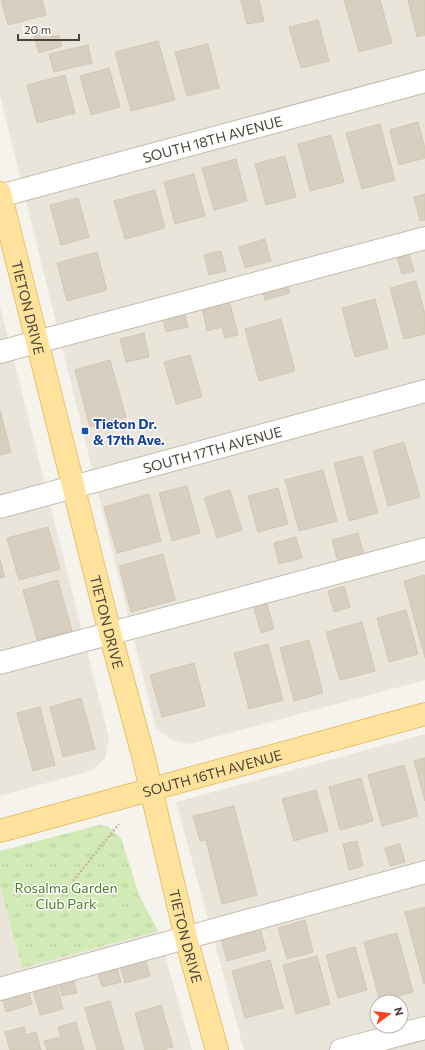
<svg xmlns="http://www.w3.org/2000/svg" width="425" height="1050" font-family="Commissioner,sans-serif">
	<defs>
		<pattern id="grass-tufts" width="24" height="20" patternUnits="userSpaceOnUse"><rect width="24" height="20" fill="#d2eab5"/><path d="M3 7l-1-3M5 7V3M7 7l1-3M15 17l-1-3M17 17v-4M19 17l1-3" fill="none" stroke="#b6ca9c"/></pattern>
	</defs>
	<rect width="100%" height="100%" fill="#f6f3ec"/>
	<path fill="#eae5da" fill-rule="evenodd" d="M0,0H425V680L189,744L172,740L156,729L0,95Z
		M0,306L109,738L105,759L90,771L0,796Z
		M425,734V1050H244L176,802ZM377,1002H401V1026H377Z
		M0,887L22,968L158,931L192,1050H0Z"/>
	<path fill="url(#grass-tufts)" d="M99,825L107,826L121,838L139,895L158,931L22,968L0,887V851Z"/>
	<path fill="#d8cfc1" stroke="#d3c7b4" d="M1,0H42L46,15L8,25Z
		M241,0H259L264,21L247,24Z
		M344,0H380L392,43L359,52Z
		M408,0H425V35L417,37Z
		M318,20L329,61L301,68L289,27Z
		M50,28L53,37L59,35L62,46L39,53L33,33Z
		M158,41L175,100L131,111L115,52Z
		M208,44L219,88L187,96L175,52Z
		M88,45L92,63L54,72L49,54Z
		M109,68L120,107L91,115L80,76Z
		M65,75L75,113L37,123L27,85Z
		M418,122L425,148V158L399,165L390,130Z
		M380,124L395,180L362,189L346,133Z
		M331,135L344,182L310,191L298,144Z
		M285,156L296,197L266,205L255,164Z
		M236,159L247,201L214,210L202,168Z
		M194,174L205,216L175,224L164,182Z
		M155,190L165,228L125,239L114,201Z
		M425,194V220L420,221L414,197Z
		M78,198L89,237L61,245L50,205Z
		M265,239L271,261L245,268L239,247Z
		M221,251L226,271L209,275L204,255Z
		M97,252L107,290L67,301L57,263Z
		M409,254L414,271L402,274L397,258Z
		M285,277L290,293L265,300L260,284Z
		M416,281L425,314V334L404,339L390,288Z
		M375,299L388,348L355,357L342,308Z
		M229,300L238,335L225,338L222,327L207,331L202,307Z
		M183,305L188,327L166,332L161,311Z
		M281,319L295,371L259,381L245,329Z
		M144,333L149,357L126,362L120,339Z
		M190,355L202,397L176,404L164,362Z
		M110,360L126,417L90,427L75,370Z
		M0,410L11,452L0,455Z
		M404,442L420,497L388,506L373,451Z
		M362,456L378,513L349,521L334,463Z
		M323,470L337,521L299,531L285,480Z
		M187,486L200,533L172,541L159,493Z
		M278,488L288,524L258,532L248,496Z
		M230,490L242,530L217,538L204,498Z
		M149,494L161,541L117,553L104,507Z
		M48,527L60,569L19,580L7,538Z
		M358,533L364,555L338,562L332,540Z
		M296,537L302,558L279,564L274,543Z
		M163,554L175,600L131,612L119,566Z
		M0,559L5,577L0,578Z
		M425,575V658L404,581Z
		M58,580L72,631L37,640L23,590Z
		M344,586L350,607L334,612L328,591Z
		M266,601L274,629L261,633L253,605Z
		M406,610L418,654L389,662L377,618Z
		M362,622L375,671L340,680L326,632Z
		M309,640L323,693L294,701L280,648Z
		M268,644L283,700L249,709L234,653Z
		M194,663L205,706L162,717L150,675Z
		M81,698L95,749L63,757L50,707Z
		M40,707L55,765L33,771L17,713Z
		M425,758V801L414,761Z
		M404,765L418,816L382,826L368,775Z
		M361,778L373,821L340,830L329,787Z
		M316,790L328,831L294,841L282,799Z
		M234,806L257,895L222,904L206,840L200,841L193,816Z
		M357,841L363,866L349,870L343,844Z
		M400,844L405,862L390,866L385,848Z
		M425,907V983L424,984L405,912Z
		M305,920L313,952L287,959L278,928Z
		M259,925L266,950L227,961L220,935Z
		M397,933L413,992L380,1001L364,942Z
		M355,947L367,990L338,998L326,955Z
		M144,954L150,976L125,983L119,961Z
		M317,956L330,1004L296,1014L283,965Z
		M270,960L283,1008L245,1018L232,971Z
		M115,962L121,982L102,987L96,967Z
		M72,973L77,993L62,996L57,977Z
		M55,980L63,1009L40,1015L32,986Z
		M27,986L32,1004L6,1012L1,993Z
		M110,1001L124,1050H97L85,1008Z
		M161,1005L173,1047L161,1050H145L135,1013Z
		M76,1022L84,1050H47L44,1041L61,1037L58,1027Z
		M24,1027L26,1035L36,1032L41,1050H10L5,1032Z"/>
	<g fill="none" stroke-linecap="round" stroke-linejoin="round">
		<defs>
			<g id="minor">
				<path id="s1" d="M0,196L425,81"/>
				<path d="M0,352L425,238"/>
				<path id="s2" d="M0,507L425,391"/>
				<path d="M0,663L425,549"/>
				<path d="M0,989L425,872"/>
				<path d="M341,1050L425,1028"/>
			</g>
			<g id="major">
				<path id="s3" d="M0,193L110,633L143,755L186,938L217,1050"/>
				<path id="s4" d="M0,831L425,714"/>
			</g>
		</defs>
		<use href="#minor" stroke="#c2bbae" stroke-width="24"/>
		<use href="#major" stroke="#e6c16a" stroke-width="24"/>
		<path stroke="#c4b79f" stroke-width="2.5" stroke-dasharray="2 2" stroke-linecap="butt" d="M73,881L119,824"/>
		<use href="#minor" stroke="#fff" stroke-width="22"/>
		<use href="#major" stroke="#ffe39c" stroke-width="22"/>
	</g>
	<rect fill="#1a4fb4" stroke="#fff" stroke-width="1.5" x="81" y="427" width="8" height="8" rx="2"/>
	<g text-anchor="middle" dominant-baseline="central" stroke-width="3" stroke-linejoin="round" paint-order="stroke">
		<g font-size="14" fill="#4b4439" stroke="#fff">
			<text stroke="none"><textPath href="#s1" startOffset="220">SOUTH 18TH AVENUE</textPath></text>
			<text stroke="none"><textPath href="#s3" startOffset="118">TIETON DRIVE</textPath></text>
			<text stroke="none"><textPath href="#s2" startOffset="220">SOUTH 17TH AVENUE</textPath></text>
			<text stroke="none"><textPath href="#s3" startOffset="442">TIETON DRIVE</textPath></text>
			<text stroke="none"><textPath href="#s4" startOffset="220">SOUTH 16TH AVENUE</textPath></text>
			<text stroke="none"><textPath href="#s3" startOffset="766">TIETON DRIVE</textPath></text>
		</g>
		<g font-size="14" font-weight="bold" fill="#164399" stroke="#fff" text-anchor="start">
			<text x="93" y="423">Tieton Dr.<tspan x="93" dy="16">&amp; 17th Ave.</tspan></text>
		</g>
		<g font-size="14" fill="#4a7f2a" stroke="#fff">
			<text x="66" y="887">Rosalma Garden<tspan x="66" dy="16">Club Park</tspan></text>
		</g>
	</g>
	<g transform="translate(389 1014) rotate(75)"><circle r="19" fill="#ffffff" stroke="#b7b4b0"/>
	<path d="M0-3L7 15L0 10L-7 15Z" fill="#fc3f1d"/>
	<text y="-6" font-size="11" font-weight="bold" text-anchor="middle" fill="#4b4439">N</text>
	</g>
	<path d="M18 34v6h61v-6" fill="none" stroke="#4b4439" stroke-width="2"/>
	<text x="24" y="34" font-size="12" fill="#4b4439" stroke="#ffffff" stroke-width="3" paint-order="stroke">20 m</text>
</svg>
